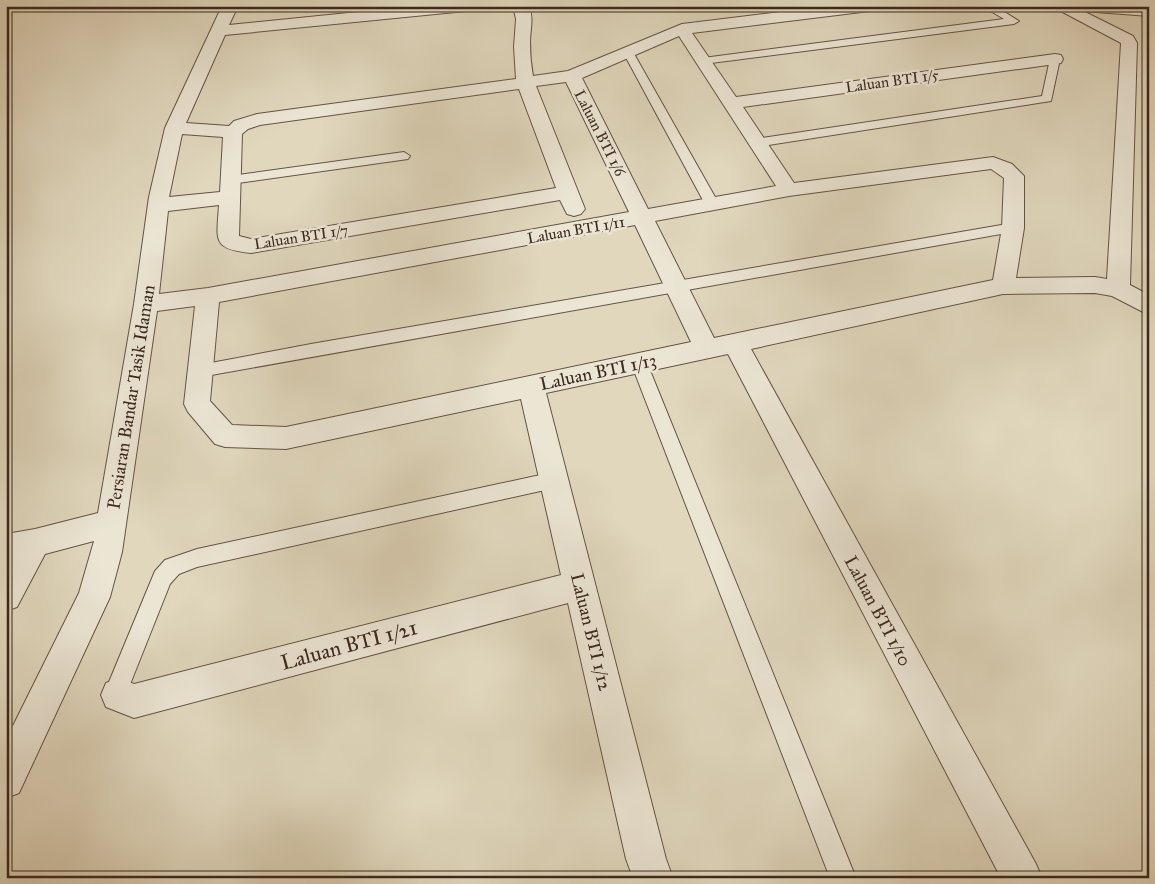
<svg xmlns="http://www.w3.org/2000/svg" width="1155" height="884" font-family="'IM FELL Great Primer',serif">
	<rect width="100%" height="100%" fill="#e0d7bd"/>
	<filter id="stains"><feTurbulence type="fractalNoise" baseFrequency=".004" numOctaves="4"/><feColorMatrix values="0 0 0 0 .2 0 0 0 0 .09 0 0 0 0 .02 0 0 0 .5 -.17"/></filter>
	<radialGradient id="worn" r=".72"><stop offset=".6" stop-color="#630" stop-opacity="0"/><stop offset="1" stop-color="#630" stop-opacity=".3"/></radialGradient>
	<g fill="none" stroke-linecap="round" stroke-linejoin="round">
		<defs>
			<path id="service" d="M982,6H995L1019,21L1014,24L703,64L698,61L703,58L1004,19Z
				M628,49L633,52L719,204L717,207L712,208L705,204L623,52Z
				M1055,56L1060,59L1051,101L756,147L750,143L756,139L1042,96L1050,59Z
				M404,152L410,156L408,159L231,184L225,180L231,176Z
				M1013,223L1018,225L1020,228L1018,231L200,377L194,375L192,371L194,367L200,365L311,344Z
				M639,357L645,359L647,363L856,878H830L631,363L633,359Z
				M554,472L560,474L563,480L560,486L554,488L197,567L179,574L170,584L131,682L126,703L118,706L110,703L107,695L109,682L155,571L165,560L197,549Z"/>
			<path id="minor" d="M222,6H238L229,25L418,6H474L471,9L466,11L225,35L186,123L229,126L234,121L257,114L516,79L514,47L516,19L513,6H529C534,19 530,30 530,43C530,54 531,65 533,76L568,71L682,24L830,6H878L875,9L870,11L692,33L736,97L1055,54L1061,55L1063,59L1061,63L1055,64L743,107L794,183L993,157L1012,164L1024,176V228L1016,278L1095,277L1107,279L1121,43L1057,9L1054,6H1149V16L1083,11L1133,36L1137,43L1130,285L1149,295V315L1112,296L1095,293L1003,294L751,349L1036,864L1042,878H1001L728,354L546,393L666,859L673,878H633L626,859L568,603L134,718L106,707L101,695L106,683L118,678L134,684L561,575L521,399L286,449L225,447L215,444L188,412L184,404L195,306L157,311L122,552L110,597L19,793L6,798V740L79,593L94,541L45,554L17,607L6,611V565L8,562H6V534L35,529L98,513L134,304L149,197L165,128ZM679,36L776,186L648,209L582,78ZM566,82L629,212L208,288L159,294L168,211L219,205C217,240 211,249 251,253L560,200L567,214L574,216L581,214L585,209L536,86ZM519,89L556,188L251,239L239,236L242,134L248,129L260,125ZM182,134L223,137L220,192L169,197ZM991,169L1004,178L1002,228L993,280L714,338L655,221L789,196ZM635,225L691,342L286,427L232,425L210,401L219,302Z"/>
		</defs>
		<use href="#service" stroke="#645446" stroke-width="2"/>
		<use href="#minor" stroke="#645446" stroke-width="2"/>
		<use href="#service" fill="#ebe5d4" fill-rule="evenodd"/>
		<use href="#minor" fill="#ebe5d4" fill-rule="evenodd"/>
	</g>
	<g text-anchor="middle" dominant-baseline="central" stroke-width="5" stroke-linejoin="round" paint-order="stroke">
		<g font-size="15" fill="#3b281f" stroke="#ebe5d4">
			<text transform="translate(892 81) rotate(-8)">Laluan BTI 1/5</text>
			<text transform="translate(600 133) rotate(63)">Laluan BTI 1/6</text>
			<text transform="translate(576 230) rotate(-10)">Laluan BTI 1/11</text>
			<text transform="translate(301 237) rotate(-9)">Laluan BTI 1/7</text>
		</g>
		<g font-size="18" fill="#3b281f" stroke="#ebe5d4">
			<text transform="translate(598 372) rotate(-12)">Laluan BTI 1/13</text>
			<text transform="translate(131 397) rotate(-81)">Persiaran Bandar Tasik Idaman</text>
			<text transform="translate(878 611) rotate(62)">Laluan BTI 1/10</text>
			<text transform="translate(591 632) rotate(76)">Laluan BTI 1/12</text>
		</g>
		<g font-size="21" fill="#3b281f" stroke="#ebe5d4">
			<text transform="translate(349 645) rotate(-15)">Laluan BTI 1/21</text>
		</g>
	</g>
	<rect width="1155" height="884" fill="none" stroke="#e0d7bd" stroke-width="25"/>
	<rect x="8" y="8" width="1140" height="869" fill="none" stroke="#3b281f" stroke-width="2.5"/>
	<rect x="12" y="12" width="1130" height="859" fill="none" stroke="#3b281f"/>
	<rect width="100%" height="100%" filter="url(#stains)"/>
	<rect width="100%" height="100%" fill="url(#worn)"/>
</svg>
